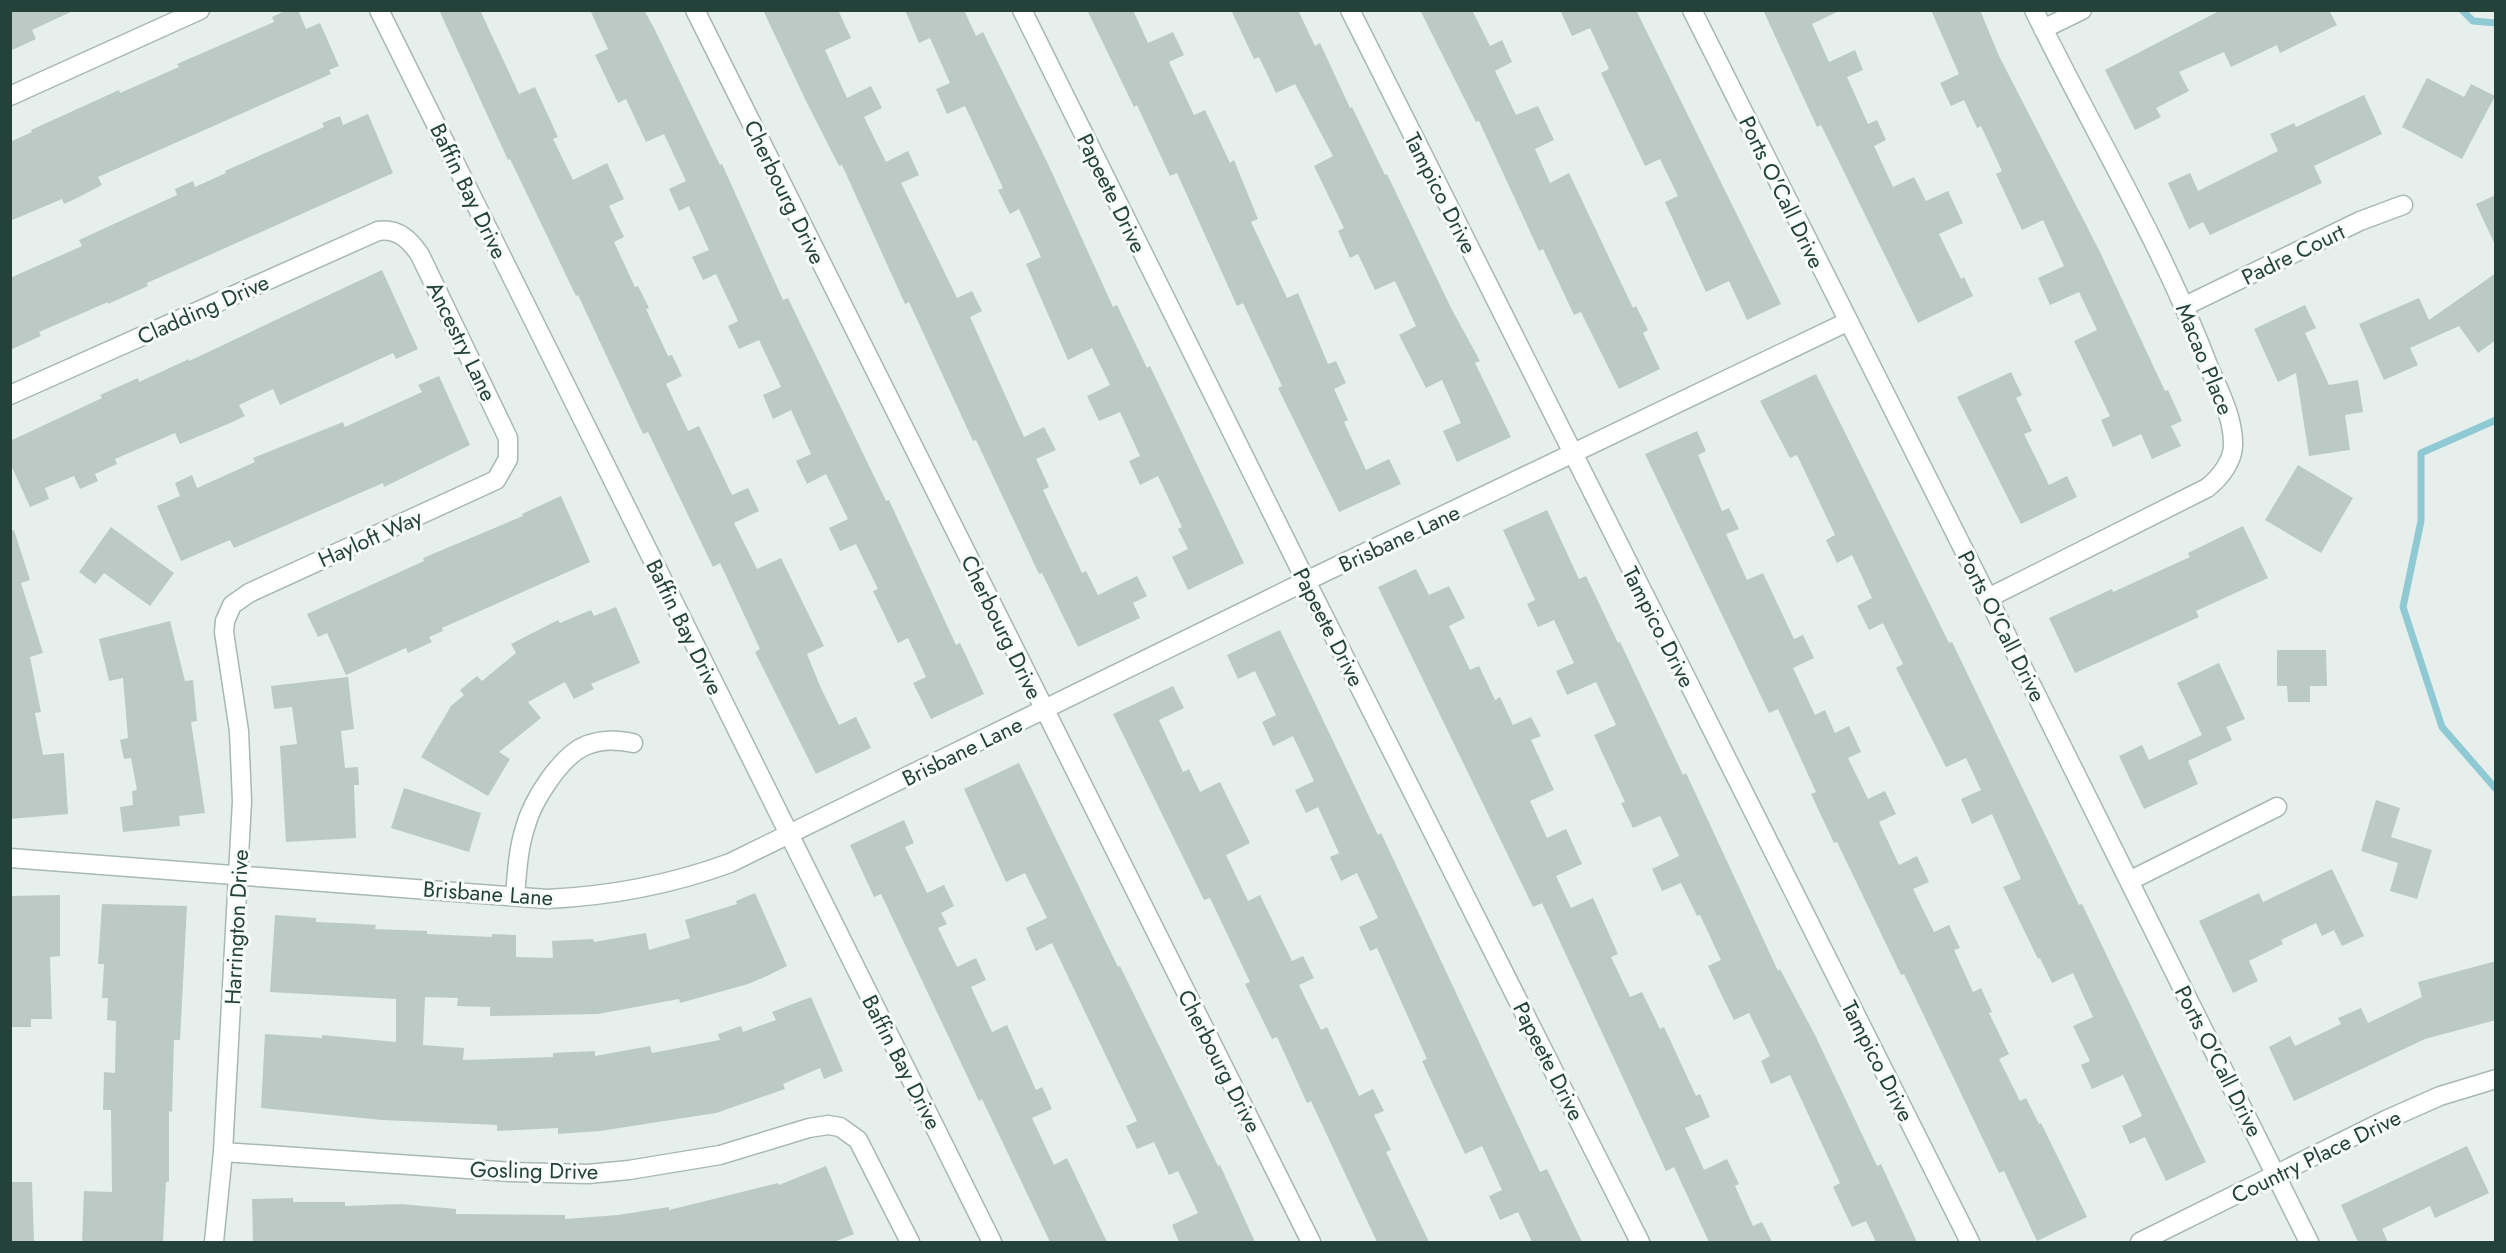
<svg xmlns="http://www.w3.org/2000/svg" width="2506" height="1253" font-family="Jost,sans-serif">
	<rect width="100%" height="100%" fill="#e6efeb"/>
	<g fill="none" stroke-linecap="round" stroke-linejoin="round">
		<path stroke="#8ec9d4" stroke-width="7" d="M2462,10L2473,21L2496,23
			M2496,420L2421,453V521L2403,607L2442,727L2496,789"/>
	</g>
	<path fill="#bbcac4" d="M10,10H75L32,30L36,39L10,51Z
		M287,10H298L306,29L320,23L339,66L329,70L331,74L98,177L102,185L79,197L64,204L62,199L10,221V142L32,132L31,130L119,90L120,93L179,67L177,64L274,22L272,17Z
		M439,10H480L519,94L535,87L558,137L553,139L573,180L607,163L624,199L609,206L624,237L614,242L635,287L638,286L649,308L646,309L668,356L672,355L682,376L666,384L688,431L699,426L732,495L748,488L759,511L734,523L757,569L781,558L824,646L807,654L820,686L839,725L856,717L871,748L816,774L755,652L760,649L720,563L713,567L648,432L643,434L578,295L576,296L510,159L508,160Z
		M590,10H644L654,28L720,165L722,164L783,300L788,298L886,501L889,500L956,645L960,643L984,694L931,719L913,683L926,677L908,638L898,643L873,591L878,589L856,544L840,551L829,528L848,519L826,474L807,484L796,461L811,454L791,410L773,419L763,395L781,387L759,340L739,349L728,326L738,321L716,274L703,280L692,257L709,250L689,206L679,211L669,189L686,181L664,134L646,142L626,99L618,103L595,55L608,49Z
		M763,10H838L851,38L825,50L847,98L871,86L882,108L864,117L886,162L908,151L919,175L901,183L957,298L972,291L982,311L970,317L1024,437L1044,427L1056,450L1036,459L1049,487L1043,490L1082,573L1086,571L1098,595L1137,576L1147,596L1133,603L1140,618L1078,647L1042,573L1039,574L976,440L973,441L909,302L905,304L842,165L839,166L806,101Z
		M905,10H964L976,36L983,32L1049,166L1113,307L1117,305L1147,368L1150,366L1244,563L1188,590L1172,557L1188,549L1178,529L1182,527L1158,476L1140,485L1129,461L1140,456L1120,412L1099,421L1087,396L1110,385L1092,348L1068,360L1026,264L1041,257L1019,209L1010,214L998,190L1003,188L965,106L947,114L936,89L950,83L930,38L919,43Z
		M1087,10H1133L1148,43L1173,32L1184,55L1169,62L1194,115L1205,110L1230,163L1234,160L1258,219L1251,222L1287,298L1298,293L1328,364L1336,361L1346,383L1334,389L1348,420L1344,422L1366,470L1389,459L1401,484L1339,512L1278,388L1282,386L1243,303L1237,306L1177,173L1170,176L1137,105L1134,107Z
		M1231,10H1298L1315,46L1320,43L1350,108L1352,107L1385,175L1387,174L1451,308L1480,361L1475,363L1511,437L1457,462L1443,431L1461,423L1442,380L1426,388L1399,335L1416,326L1395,281L1375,290L1358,254L1350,258L1338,231L1344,228L1314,166L1333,156L1295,84L1276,93L1259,57L1254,59Z
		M1420,10H1472L1490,46L1502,40L1512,62L1495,71L1516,115L1538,106L1554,140L1535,149L1550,183L1569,173L1633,308L1636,306L1648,330L1643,333L1660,369L1619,389L1581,312L1574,315L1543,249L1539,251L1479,121L1476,122Z
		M1560,10H1636L1781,304L1747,320L1729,281L1706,292L1665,202L1678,196L1660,159L1645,166L1601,73L1609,69L1590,28L1572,36Z
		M1763,10H1841L1812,24L1829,62L1855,50L1863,70L1847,77L1868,124L1877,120L1886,140L1874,146L1893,187L1914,177L1926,201L1948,191L1963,223L1939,234L1961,279L1964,277L1973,296L1918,323L1821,125L1817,127Z
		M1931,10H1980L1999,56L2099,250L2165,391L2168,390L2182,421L2171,426L2181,446L2152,459L2141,434L2113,447L2101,420L2110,416L2074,341L2097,330L2079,292L2050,305L2038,278L2064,266L2043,220L2022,230L1996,174L2002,171L1981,126L1977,128L1964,100L1951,106L1940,83L1959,74Z
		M2221,10H2329L2337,25L2280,53L2277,45L2231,67L2224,52L2179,72L2189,91L2156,108L2161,117L2135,130L2105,70Z
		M2427,78L2464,97L2471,84L2495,96L2462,159L2402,127Z
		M2364,95L2382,134L2314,166L2322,183L2210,235L2203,222L2189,229L2168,183L2190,173L2198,191L2278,151L2270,134L2294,123L2296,127Z
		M368,114L393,173L147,283L148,286L108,304V302L39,332L41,336L10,350V278L82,246L79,240L177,195L175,189L193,181L195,187L226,173L225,171L324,127L322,123L340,116L343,125Z
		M2496,195V247L2476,204Z
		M382,270L418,349L396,359L393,353L280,405L273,389L239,405L245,416L228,424L180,444L175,433L115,459L117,464L95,474L98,481L80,489L74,476L45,488L49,499L30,507L10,463V441L102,398L100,395L138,378L139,382L189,359V361Z
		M2496,273V340L2478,353L2459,326L2410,348L2418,365L2384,380L2359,324L2419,298L2429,320Z
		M2305,305L2316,328L2305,333L2329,385L2358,380L2363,412L2345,415L2350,450L2309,456L2296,373L2278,382L2254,329Z
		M2011,372L2022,395L2016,398L2032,431L2024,434L2049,485L2067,476L2077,497L2021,524L1957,397Z
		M1816,374L1949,643L1952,642L2079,905L2082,904L2206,1162L2166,1181L2145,1137L2130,1144L2122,1126L2142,1116L2123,1075L2092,1089L2081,1065L2090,1061L2073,1026L2093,1017L2073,973L2052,983L2040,958L2038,959L2003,887L2021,879L1992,814L1972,824L1961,799L1981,790L1966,758L1946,767L1896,668L1903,664L1883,623L1869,630L1857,606L1872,598L1852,555L1837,563L1826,540L1835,535L1797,455L1790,458L1760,401Z
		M439,376L470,445L384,487L383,483L234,548L230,540L181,561L157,506L180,496L175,483L192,475L197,488L255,462L253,458L343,422L345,427L422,392L418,385Z
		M1697,431L1706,451L1698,455L1722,511L1729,508L1739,529L1726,534L1747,580L1763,573L1794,639L1803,635L1814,658L1793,668L1815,715L1825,710L1835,733L1849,726L1861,752L1848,758L1868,799L1885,791L1896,814L1879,822L1899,865L1917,856L1929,882L1913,889L1934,932L1949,925L1960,948L1954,950L1973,992L1981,988L1992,1012L1989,1013L2009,1054L1999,1059L2020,1101L2026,1098L2039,1124L2041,1123L2087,1217L2037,1241L2004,1171L1999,1173L1904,974L1901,975L1837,842L1834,843L1811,794L1816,792L1778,709L1769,713L1645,454Z
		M2298,465L2353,498L2321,553L2265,520Z
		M561,496L590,562L442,628L443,631L429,637L432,642L408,653L406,648L346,675L327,633L318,637L307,614L424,561L423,558L523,516L522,514Z
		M1547,510L1579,579L1586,576L1618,643L1620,642L1683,775L1686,773L1778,971L1780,969L1815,1035L1877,1166L1881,1164L1917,1242H1876L1866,1221L1852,1227L1833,1187L1840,1183L1790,1075L1771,1084L1761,1061L1770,1056L1749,1013L1734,1020L1723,998L1708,966L1721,960L1700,915L1697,916L1681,883L1662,891L1652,869L1679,856L1660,816L1633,828L1621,803L1625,802L1594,735L1616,725L1596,682L1567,695L1556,671L1574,663L1554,620L1538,627L1527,604L1535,600L1503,530Z
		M2243,526L2268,578L2196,611L2199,617L2075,673L2049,618L2112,589L2113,592L2190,557L2188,553Z
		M111,527L174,573L150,606L104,573L95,584L79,572Z
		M14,530L30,580L21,583L43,653L30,657L41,712L35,713L43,755L64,753L68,814L10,819V531Z
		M1416,569L1429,595L1449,586L1465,618L1449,626L1470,670L1479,666L1495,700L1500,697L1513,725L1531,717L1541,736L1531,740L1554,790L1530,801L1547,838L1566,829L1582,864L1556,876L1571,908L1593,898L1618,954L1611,957L1630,997L1642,992L1660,1029L1664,1027L1696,1096L1700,1094L1710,1117L1685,1128L1704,1170L1727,1159L1739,1184L1735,1186L1753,1226L1762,1222L1772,1242H1709L1674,1167L1666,1171L1542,903L1533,907L1378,587Z
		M616,607L640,663L591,684L594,689L574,699L565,682L528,702L541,718L499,752L510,759L488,796L421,757L451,706L464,695L460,690L477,676L482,681L516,653L511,644L558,620L560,623L591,610L594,616Z
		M170,621L185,681L193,680L197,721L191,722L205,813L179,816L180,826L123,832L120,807L133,805L132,791L137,790L131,758L124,759L120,740L128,738L123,678L109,681L99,639Z
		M1280,630L1378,835L1381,833L1540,1172L1547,1169L1582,1242H1532L1518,1212L1500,1220L1489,1196L1502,1190L1482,1146L1465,1154L1422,1061L1427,1059L1377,948L1370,951L1359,927L1378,918L1357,873L1341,881L1330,857L1339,853L1318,807L1306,813L1295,790L1314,781L1293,736L1273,746L1262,722L1276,715L1255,671L1238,679L1227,655Z
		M2277,650H2326L2327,686H2310V702H2288L2287,686H2277Z
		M2219,663L2245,719L2226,727L2232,740L2188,761L2198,784L2144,809L2119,756L2142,745L2149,760L2202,735L2177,683Z
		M348,677L354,729L341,731L345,768L358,767L359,785H354L356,838L286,842L280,746L297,744L292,707L274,709L271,686Z
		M1173,686L1184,708L1159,720L1183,772L1189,769L1200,792L1220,782L1250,843L1226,855L1248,901L1260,895L1292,961L1303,956L1314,978L1299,985L1321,1030L1327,1027L1359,1096L1373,1089L1384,1111L1374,1115L1391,1150L1386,1152L1429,1242H1377L1311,1101L1307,1103L1277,1037L1272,1039L1245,984L1250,982L1210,898L1204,900L1113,714Z
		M1019,763L1118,967L1120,966L1218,1166L1220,1165L1255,1242H1179L1172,1225L1198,1213L1178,1171L1169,1175L1154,1142L1137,1149L1126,1126L1137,1121L1052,943L1036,951L1026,928L1047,918L1025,873L1006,882L964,789Z
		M404,788L481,813L469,852L391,828Z
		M2376,800L2400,808L2391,837L2432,850L2417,899L2390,891L2398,863L2361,851Z
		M904,820L914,843L905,847L927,893L944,885L954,906L941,913L947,924L938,928L957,967L976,958L986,980L971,987L992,1032L1007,1025L1036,1090L1042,1087L1052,1109L1032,1118L1054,1165L1067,1158L1107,1242H1050L982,1099L979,1101L881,894L874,897L850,845Z
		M2332,869L2364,936L2342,946L2334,930L2322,936L2316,923L2281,940L2283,944L2249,961L2258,981L2233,993L2199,921L2259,893L2263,902Z
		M755,893L787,966L769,975L748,984L680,1003L679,999L598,1014L490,1016V1007L457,1006L458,998L425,997L423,1045L464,1048L463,1060L553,1057V1053L595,1051V1056L650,1046L652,1053L720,1040L718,1034L741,1026L743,1032L776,1020L772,1012L811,997L843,1071L824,1079L820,1068L783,1084L785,1089L716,1113L600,1131L558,1134V1128L497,1131V1125L382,1120L261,1108L265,1034L322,1038V1035L396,1042V999L270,992L275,915L316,918V922L361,924V926V924L376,925L375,929L427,931V934L492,937V934L516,935V957L553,958L552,941L593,939L594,942L646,933L649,950L690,938L685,920L737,904L736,901Z
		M60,895V956L50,957L52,1019H31V1027H10V896Z
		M102,904L187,906L180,1040H174L172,1112L169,1111V1182H166L163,1242H82L84,1191L112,1192L111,1110H103L104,1072L115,1073L116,1021L107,1020L108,998H102L104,964H98Z
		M2496,961V1020L2425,1039L2294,1101L2269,1047L2290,1036L2295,1046L2341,1024L2338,1018L2361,1008L2368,1023L2422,997L2418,982Z
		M2467,1146L2489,1193L2435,1218L2430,1206L2382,1229L2388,1242H2358L2341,1205Z
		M826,1166L854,1234L834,1242H253L252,1199L293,1198V1202H345V1206L401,1204L456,1209V1214L565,1215V1219L618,1215L669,1207V1210L778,1183L779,1185Z
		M10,1182H32L34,1242H10Z"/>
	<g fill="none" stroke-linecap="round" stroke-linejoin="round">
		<defs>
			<path id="minor" d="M695,10L1311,1242
				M1022,10L1306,581L1640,1242
				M1350,10L1970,1242
				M1692,10L1988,598L2309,1242
				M2043,29L2082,10
				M10,96L200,10
				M2185,306L2360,221L2403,205
				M10,395L378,231C398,228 410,240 420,255L508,438V459L496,480L249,593L232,605L225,621L224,632L239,731L242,801L223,1152L214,1242
				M1988,598L2207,488C2220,478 2234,460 2233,443C2233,416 2218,389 2208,365C2161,242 2092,129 2034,10
				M10,858L547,899C611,896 670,885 730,863L1306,581L1847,322
				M2129,881L2277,807
				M515,896C517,873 518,850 525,828C532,801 561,755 587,745C603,739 617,740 633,743
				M223,1152L512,1172L588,1174L629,1170L720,1155L809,1128L828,1125L840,1127L858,1140L910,1242"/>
			<path id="tertiary" d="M379,10L992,1242
				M2140,1242L2388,1119L2440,1096L2496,1079"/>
		</defs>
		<use href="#minor" stroke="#a8b8b2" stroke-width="21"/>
		<use href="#tertiary" stroke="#a8b8b2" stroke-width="21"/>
		<use href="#minor" stroke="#fff" stroke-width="18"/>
		<use href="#tertiary" stroke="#fff" stroke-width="18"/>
	</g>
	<g text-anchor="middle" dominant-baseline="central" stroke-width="6" stroke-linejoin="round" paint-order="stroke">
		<g font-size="22" fill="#24423a" stroke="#f7fbf9">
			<text transform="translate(469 191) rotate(64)">Baffin Bay Drive</text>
			<text transform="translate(785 192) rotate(64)">Cherbourg Drive</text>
			<text transform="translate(1782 192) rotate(64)">Ports O'Call Drive</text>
			<text transform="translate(1112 193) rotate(64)">Papeete Drive</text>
			<text transform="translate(1441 193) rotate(63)">Tampico Drive</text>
			<text transform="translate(2293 254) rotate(-26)">Padre Court</text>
			<text transform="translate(203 309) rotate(-24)">Cladding Drive</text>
			<text transform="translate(462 341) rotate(64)">Ancestry Lane</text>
			<text transform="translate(2205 359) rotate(68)">Macao Place</text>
			<text transform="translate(370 538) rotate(-24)">Hayloft Way</text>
			<text transform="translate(1399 538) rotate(-25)">Brisbane Lane</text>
			<text transform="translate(2002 626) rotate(63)">Ports O'Call Drive</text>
			<text transform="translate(685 627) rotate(64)">Baffin Bay Drive</text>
			<text transform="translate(1002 627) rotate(64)">Cherbourg Drive</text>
			<text transform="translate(1329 627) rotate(63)">Papeete Drive</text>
			<text transform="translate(1659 627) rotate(63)">Tampico Drive</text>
			<text transform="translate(962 751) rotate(-26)">Brisbane Lane</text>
			<text transform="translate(488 893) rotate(4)">Brisbane Lane</text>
			<text transform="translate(236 927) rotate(-87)">Harrington Drive</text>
			<text transform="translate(1220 1061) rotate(63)">Cherbourg Drive</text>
			<text transform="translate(1549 1061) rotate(63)">Papeete Drive</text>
			<text transform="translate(1878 1061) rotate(63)">Tampico Drive</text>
			<text transform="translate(2219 1061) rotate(63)">Ports O'Call Drive</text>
			<text transform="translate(902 1062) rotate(63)">Baffin Bay Drive</text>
			<text transform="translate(2316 1156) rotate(-26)">Country Place Drive</text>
			<text transform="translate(534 1170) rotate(1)">Gosling Drive</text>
		</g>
	</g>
	<rect width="2506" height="1253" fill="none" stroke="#24423a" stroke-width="24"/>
</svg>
